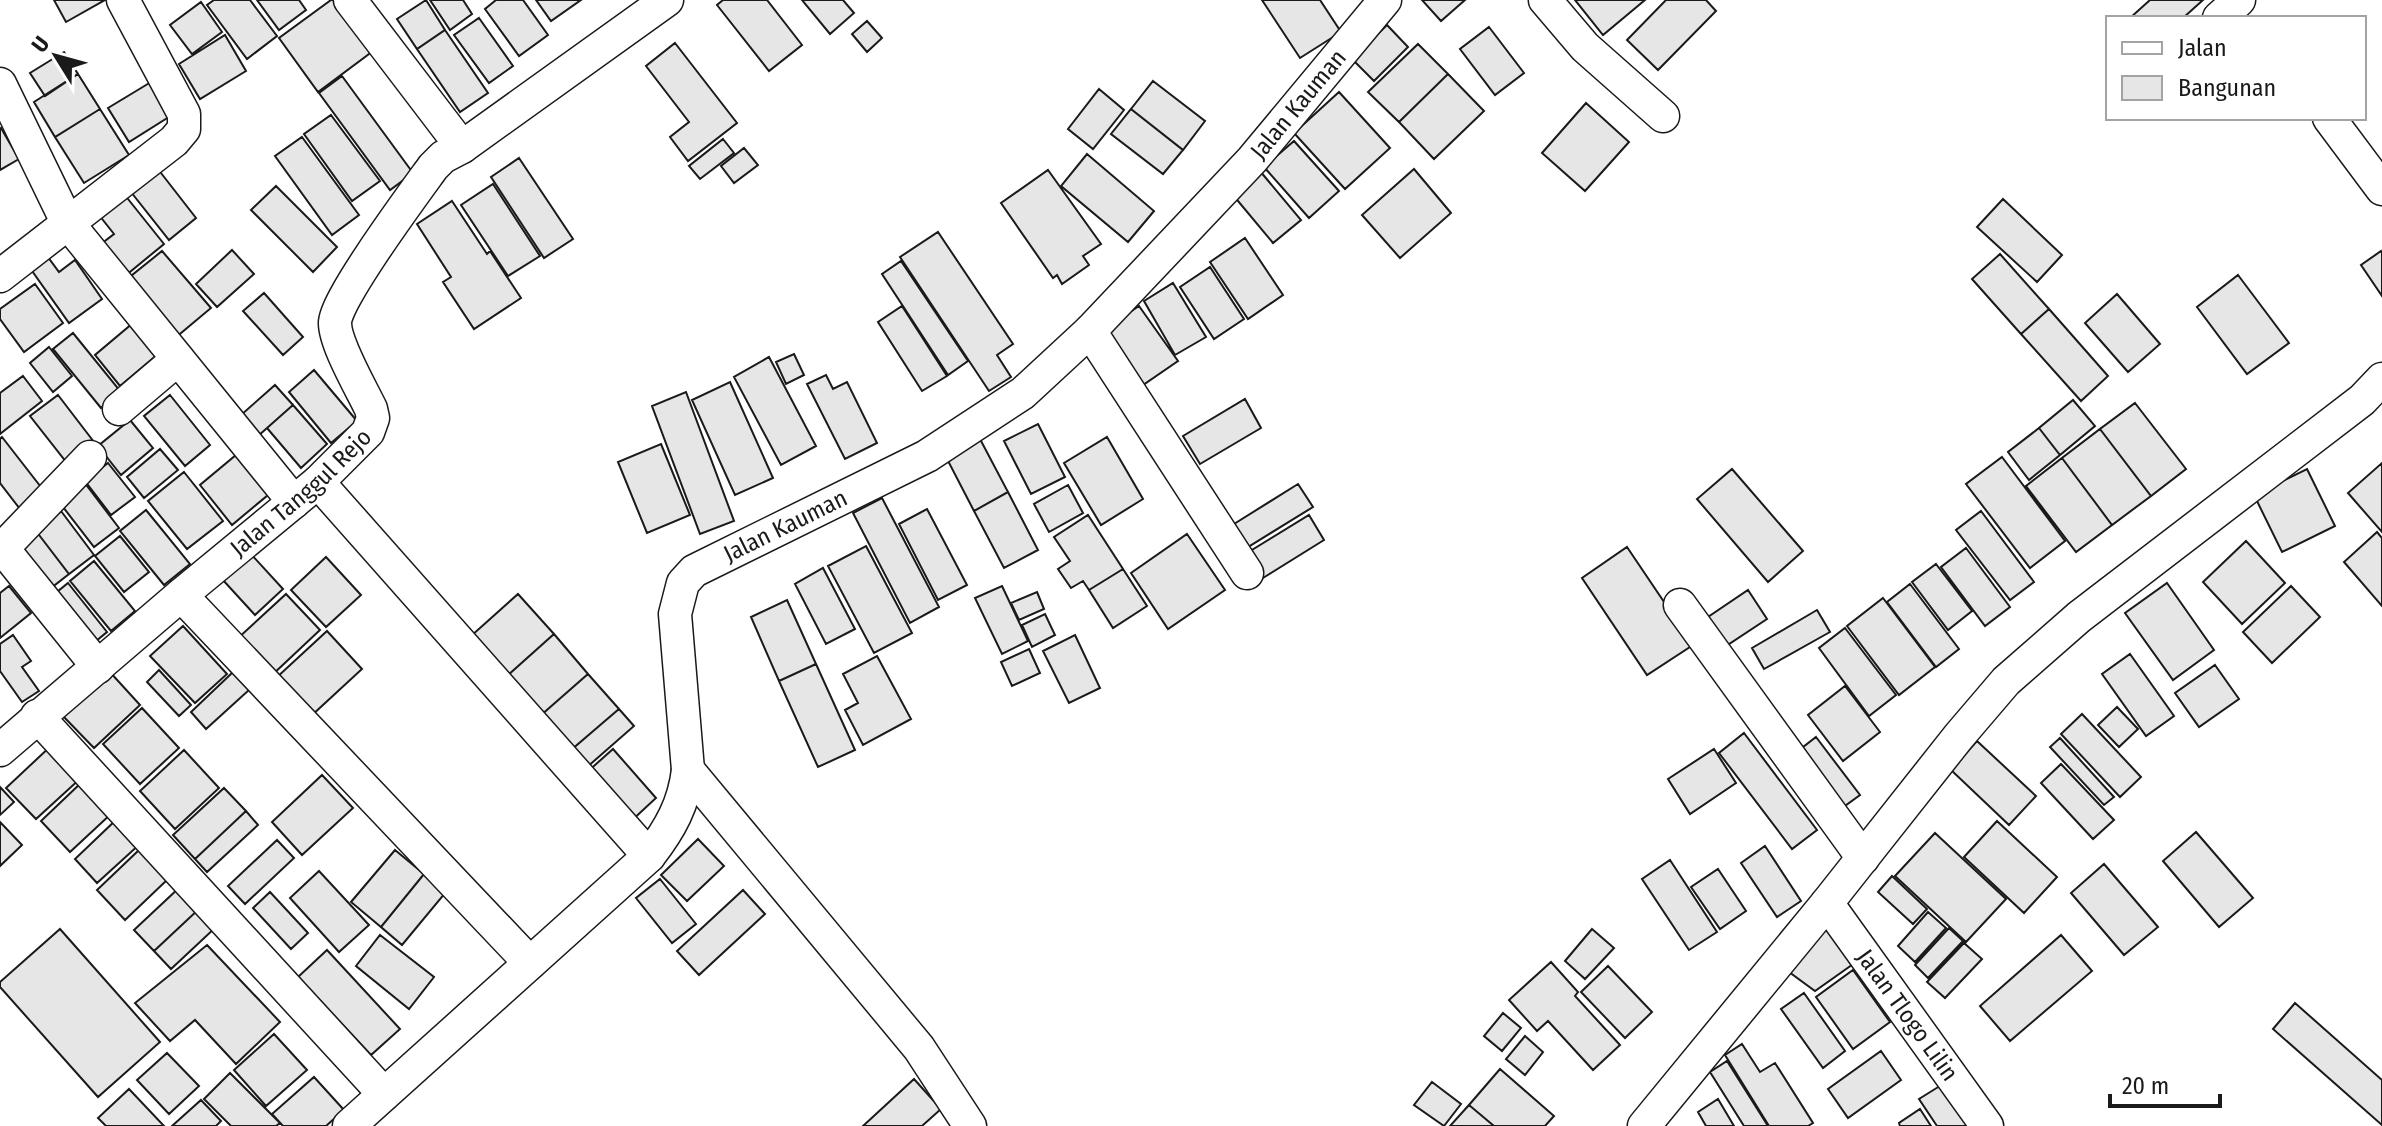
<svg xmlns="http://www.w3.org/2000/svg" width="2382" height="1126" font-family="'Fira Sans Condensed',sans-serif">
	<rect width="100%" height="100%" fill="#fff"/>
	<path fill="#e6e6e6" stroke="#1a1a1a" stroke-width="2" d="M54,0H105L66,22Z
		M214,0H250L277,36L247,59L207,5Z
		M257,0H299L306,10L279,30Z
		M331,0H336L373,51L318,92L279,38Z
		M426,0L445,30L417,49L397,19Z
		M430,0H463L472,14L450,30Z
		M496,0H523L548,35L519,56L485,9Z
		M536,0H581L551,21Z
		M723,0H767L802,45L769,71L717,5Z
		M802,0H843L854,13L830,34Z
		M1262,0H1320L1341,32L1300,58Z
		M1422,0H1465L1441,21Z
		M1575,0H1645L1603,35Z
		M1666,0H1706L1716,11L1658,70L1627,40Z
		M2150,0H2203L2183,18H2130Z
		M201,2L222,32L192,54L170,25Z
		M479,18L513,66L489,83L454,35Z
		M867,21L882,38L867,52L852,34Z
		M1387,25L1408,47L1374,81L1352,59Z
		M1489,27L1524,73L1495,95L1460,49Z
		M445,30L488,93L460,112L417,49Z
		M225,35L246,71L200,99L179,64Z
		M675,43L737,123L688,161L670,137L689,122L646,66Z
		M1418,44L1448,74L1399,122L1368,92Z
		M64,52L78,74L45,96L30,73Z
		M78,74L100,109L55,137L34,102Z
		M1448,74L1484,111L1434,159L1399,122Z
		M342,76L413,173L390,190L319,93Z
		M1153,81L1205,121L1183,150L1131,109Z
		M151,82L172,115L129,142L108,108Z
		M1099,89L1124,110L1093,149L1068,129Z
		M1339,92L1390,148L1345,189L1294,133Z
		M1586,103L1629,142L1585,191L1542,153Z
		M100,109L129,155L84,183L55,137Z
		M1131,109L1183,150L1163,174L1111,134Z
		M331,115L380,181L352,201L304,134Z
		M1,128L19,159L0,170V129Z
		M302,137L359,215L332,235L275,156Z
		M723,139L734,153L700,179L689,166Z
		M1294,141L1339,191L1309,218L1264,167Z
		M744,148L758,165L734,183L721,166Z
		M1087,154L1154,211L1128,242L1061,186Z
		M519,158L573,239L544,258L491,177Z
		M154,164L196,218L169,240L127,187Z
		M1414,169L1451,213L1400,258L1362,215Z
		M1048,170L1101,244L1083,256L1089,265L1062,284L1057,275L1053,278L1001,203Z
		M1260,171L1301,220L1273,243L1233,195Z
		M493,184L540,256L508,276L461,205Z
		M276,186L337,247L313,272L251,210Z
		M120,189L164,244L125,276L101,244L114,234L95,210Z
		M2003,199L2062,255L2037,282L1977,227Z
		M452,201L487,254L490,251L521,298L474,329L443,282L451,277L417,224Z
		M938,232L1013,344L997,355L1011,377L989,391L900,257Z
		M1245,238L1283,295L1248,319L1210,262Z
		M42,249L59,272L75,260L102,299L69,323L25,261Z
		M232,250L254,274L217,307L196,284Z
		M162,251L211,308L175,338L126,280Z
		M2381,251L2382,253V296L2361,265Z
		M2000,254L2049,309L2021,334L1972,279Z
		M901,261L968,361L948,375L882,274Z
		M1210,267L1244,319L1214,339L1180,287Z
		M2238,275L2289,343L2247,374L2197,307Z
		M1173,283L1206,337L1175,355L1144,301Z
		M35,284L63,323L24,352L0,319V309Z
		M264,293L303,337L283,355L243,311Z
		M2117,294L2160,344L2128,372L2085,323Z
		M902,306L947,376L922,391L878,322Z
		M1139,306L1178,361L1143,385L1105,329Z
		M2049,309L2108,376L2081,401L2021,334Z
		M133,323L158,354L120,386L95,355Z
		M73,333L121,392L101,408L53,349Z
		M49,347L72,376L53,392L30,363Z
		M794,354L804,375L786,384L776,362Z
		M769,357L816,446L781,465L734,377Z
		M314,370L357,421L331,443L289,392Z
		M826,375L833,389L847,382L877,443L845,459L807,384Z
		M23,376L42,401L0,434V393Z
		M730,382L773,478L735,495L692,400Z
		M275,385L293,405L258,436L241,415Z
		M686,392L734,521L700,534L652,406Z
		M58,395L94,442L67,463L30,416Z
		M170,395L210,445L185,466L144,416Z
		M1245,399L1261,428L1200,464L1183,436Z
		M2073,400L2095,426L2060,455L2039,428Z
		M2135,403L2186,469L2151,496L2100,429Z
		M293,405L327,444L301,468L267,428Z
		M130,420L153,448L121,475L98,446Z
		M1038,424L1065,477L1031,494L1004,441Z
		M2039,428L2060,455L2029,480L2008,452Z
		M2100,429L2151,496L2112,525L2062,458Z
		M2,437L44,491L20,509L0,483V439Z
		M1107,437L1143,499L1101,525L1064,463Z
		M980,439L1008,492L974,511L946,457Z
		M661,444L690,515L647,533L618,462Z
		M160,449L178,470L144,498L127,477Z
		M236,455L268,495L232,525L200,485Z
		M2002,457L2065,541L2030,568L1966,484Z
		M2062,458L2112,525L2076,552L2026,486Z
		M108,463L135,497L111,515L85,481Z
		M2382,463V532L2348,493Z
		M1732,469L1803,551L1768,582L1697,499Z
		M2307,469L2335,526L2282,552L2254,495Z
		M184,472L223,521L187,549L148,501Z
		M81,478L119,528L94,547L56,498Z
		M1298,484L1313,507L1248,547L1234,524Z
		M1068,485L1083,513L1049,532L1034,504Z
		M1008,492L1038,550L1004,568L974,511Z
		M882,498L939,607L910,623L853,513Z
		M927,509L967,585L938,600L899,524Z
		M146,510L190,564L164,585L120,531Z
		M61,511L94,555L69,574L36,531Z
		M1981,511L2034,582L2010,600L1956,530Z
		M1088,515L1123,569L1089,590L1083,581L1071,588L1058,569L1070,561L1054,537Z
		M1309,515L1324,540L1263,578L1247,553Z
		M36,531L69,574L42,595L9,552Z
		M2377,532L2382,538V606L2344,562Z
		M1187,534L1225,590L1168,629L1131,573Z
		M120,536L149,572L124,592L95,556Z
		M2246,541L2285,583L2242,624L2203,582Z
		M866,546L912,633L874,653L828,566Z
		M1627,547L1693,645L1647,675L1582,578Z
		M1966,548L2010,607L1985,626L1941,567Z
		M250,553L283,589L255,615L222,579Z
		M326,557L361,595L326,627L291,590Z
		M94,561L135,611L111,631L70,581Z
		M1936,564L1972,611L1948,630L1912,582Z
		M823,568L855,629L826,644L795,584Z
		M1123,569L1147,606L1113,628L1089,590Z
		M68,583L107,632L85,650L46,601Z
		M2167,583L2214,650L2173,680L2125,613Z
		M1910,584L1959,649L1936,667L1887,602Z
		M9,586L31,613L0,638V593Z
		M1002,586L1028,641L1002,654L975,598Z
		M2291,586L2320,617L2272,663L2243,632Z
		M1748,590L1767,619L1723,648L1705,619Z
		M1037,592L1044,609L1019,620L1011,603Z
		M286,594L320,630L271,676L237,639Z
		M518,594L554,634L506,677L471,636Z
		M1883,598L1935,667L1899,695L1847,626Z
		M787,600L816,664L779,681L751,617Z
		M1817,610L1830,632L1764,669L1752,648Z
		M1045,614L1055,635L1032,647L1022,625Z
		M183,626L227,674L195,703L150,656Z
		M1845,628L1896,695L1869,716L1819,648Z
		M327,631L362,669L311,716L276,678Z
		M554,634L588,674L540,716L506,677Z
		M13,635L31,661L22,667L39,691L22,702L0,671V644Z
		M1075,635L1100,688L1069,703L1043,651Z
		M1029,649L1040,673L1012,686L1001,662Z
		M2130,654L2174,716L2146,736L2102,674Z
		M877,656L911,719L863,745L845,710L858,703L843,674Z
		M816,664L855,750L818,767L779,681Z
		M2215,665L2239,699L2199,727L2175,693Z
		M159,670L191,705L179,716L147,682Z
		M109,671L140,705L94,748L62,715Z
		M233,672L249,690L206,729L191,712Z
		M588,674L619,709L571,750L540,716Z
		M1845,686L1880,732L1843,761L1808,715Z
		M2117,707L2138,729L2119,747L2098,725Z
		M142,708L179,748L140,784L103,744Z
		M619,709L634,726L586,768L571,750Z
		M2082,714L2141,777L2120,797L2061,734Z
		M1744,733L1817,830L1792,849L1719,753Z
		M1816,737L1860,795L1842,808L1798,751Z
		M2060,738L2114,797L2104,805L2050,747Z
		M1977,741L2036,796L2009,825L1951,770Z
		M53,744L82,777L36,819L6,788Z
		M613,749L656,798L629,823L586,773Z
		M1714,749L1736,783L1690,814L1668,779Z
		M184,750L219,788L175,829L140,791Z
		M2061,764L2114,820L2093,839L2041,783Z
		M322,775L353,808L302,855L272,822Z
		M83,781L112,813L70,852L41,821Z
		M0,787L14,802L0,815Z
		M224,788L246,811L195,859L173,835Z
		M246,811L258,825L207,872L195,859Z
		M118,818L141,843L97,883L75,859Z
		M1997,821L2057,877L2024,913L1964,857Z
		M0,822L22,845L0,866Z
		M2196,832L2253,898L2219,927L2163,861Z
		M1935,833L2006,899L1966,942L1895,876Z
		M698,839L724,866L687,901L661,875Z
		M277,840L294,858L245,904L228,886Z
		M1765,846L1801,901L1777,917L1741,863Z
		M139,850L167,880L125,920L97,890Z
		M395,850L424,874L381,927L351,902Z
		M1670,860L1717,932L1689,950L1642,879Z
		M2104,864L2158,927L2124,955L2071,893Z
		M1718,869L1746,911L1720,929L1691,887Z
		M319,871L369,925L339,952L290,898Z
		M424,874L446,892L402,945L381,927Z
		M1892,876L1927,909L1913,924L1878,892Z
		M660,879L696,924L672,943L636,898Z
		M180,887L200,908L154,951L134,930Z
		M743,890L765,914L699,975L677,951Z
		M270,892L308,933L291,949L253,908Z
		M200,908L216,927L171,969L154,951Z
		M1928,912L1946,928L1915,962L1898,946Z
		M1825,920L1856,962L1815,991L1785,969Z
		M1949,928L1963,941L1928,978L1915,965Z
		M60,929L160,1042L98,1097L0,987V982Z
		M1592,929L1614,948L1585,979L1565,961Z
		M380,935L434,977L409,1009L356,966Z
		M2061,935L2092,971L2010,1041L1980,1006Z
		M1964,943L1982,959L1945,998L1927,982Z
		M207,945L280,1022L236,1064L195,1020L170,1041L135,1003Z
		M327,950L400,1029L371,1055L298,977Z
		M1551,962L1578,992L1575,996L1620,1045L1593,1070L1548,1021L1537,1031L1509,1000Z
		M1608,966L1652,1012L1625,1038L1581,992Z
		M1853,970L1890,1022L1853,1049L1816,997Z
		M1804,993L1845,1051L1823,1068L1781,1009Z
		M2295,1003L2382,1080V1125L2273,1029Z
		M1503,1013L1521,1028L1502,1051L1484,1036Z
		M274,1034L307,1070L266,1106L234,1070Z
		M1525,1036L1543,1052L1525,1075L1506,1059Z
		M1742,1044L1760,1072L1775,1063L1813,1123L1808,1126H1769L1725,1055Z
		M1881,1051L1901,1080L1848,1118L1828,1089Z
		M167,1053L199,1086L169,1114L137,1080Z
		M1727,1061L1768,1126H1744L1710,1072Z
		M1500,1069L1554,1116L1545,1126H1494L1469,1105Z
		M230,1073L280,1123L276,1126H231L204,1099Z
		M314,1077L344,1110L326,1126H283L272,1114Z
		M914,1079L941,1109L922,1126H863Z
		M1432,1082L1461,1104L1444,1126L1414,1105Z
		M1943,1084L1970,1126H1937L1919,1099Z
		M129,1089L164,1126H106L98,1118Z
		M1718,1099L1734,1126H1706L1698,1112Z
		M201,1100L221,1121L216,1126H172Z
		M1469,1105L1494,1126H1450Z
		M1920,1109L1931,1126H1900L1899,1123Z"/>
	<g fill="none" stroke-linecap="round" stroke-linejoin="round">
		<defs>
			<g id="minor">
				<path d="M350,0L462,147"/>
				<path d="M1545,0L1585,47L1663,116"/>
				<path d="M2219,18L2239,0"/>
				<path d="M0,84L67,222L294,502"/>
				<path d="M2329,118L2382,189"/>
				<path d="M0,276L174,141L184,129V114L123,0"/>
				<path d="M1090,331L1247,573"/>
				<path d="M119,409L178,359"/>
				<path d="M318,482L649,856"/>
				<path d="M0,545L98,667"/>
				<path d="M3,548L90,457"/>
				<path d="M181,595L530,963"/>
				<path d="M1680,605L1863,858"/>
				<path d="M37,716L384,1094"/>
				<path id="s1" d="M0,750L181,595L318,482L368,432L373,418L371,409C361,388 335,344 335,323C334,301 415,192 433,167L443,157L462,147L667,0"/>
				<path d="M688,770L919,1048L970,1126"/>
				<path id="s2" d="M1827,903L1987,1126"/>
				<path id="s3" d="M349,1126L649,856C670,829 684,804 688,770L675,614L683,583L694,571L927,456L1023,393L1090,331L1252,160L1385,0"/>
				<path d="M1644,1126L1827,903L1959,736L2006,681L2079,617L2362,400L2382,379"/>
			</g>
		</defs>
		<use href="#minor" stroke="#1a1a1a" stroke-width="35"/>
		<use href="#minor" stroke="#fff" stroke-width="32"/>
	</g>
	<g text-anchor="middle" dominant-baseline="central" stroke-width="6" stroke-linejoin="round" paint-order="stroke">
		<g font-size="24" fill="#1a1a1a" stroke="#fff">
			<text stroke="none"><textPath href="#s3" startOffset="1478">Jalan Kauman</textPath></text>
			<text stroke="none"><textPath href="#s1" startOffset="396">Jalan Tanggul Rejo</textPath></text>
			<text stroke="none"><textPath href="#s3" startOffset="806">Jalan Kauman</textPath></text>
			<text stroke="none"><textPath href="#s2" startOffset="138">Jalan Tlogo Lilin</textPath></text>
		</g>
	</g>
	<rect x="2106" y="16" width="260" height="104" fill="#ffffff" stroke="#a3a3a3" stroke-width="2"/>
	<rect x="2122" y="42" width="40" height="12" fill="#ffffff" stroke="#a3a3a3" stroke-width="2"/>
	<text x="2178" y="56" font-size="24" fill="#1a1a1a">Jalan</text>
	<rect x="2122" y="76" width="40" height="24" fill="#e6e6e6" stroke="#a3a3a3" stroke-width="2"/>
	<text x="2178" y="96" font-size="24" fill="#1a1a1a">Bangunan</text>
	<g transform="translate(56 56) rotate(307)" stroke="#ffffff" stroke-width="6" paint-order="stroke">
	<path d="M0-6L14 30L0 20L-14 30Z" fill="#1a1a1a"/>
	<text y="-12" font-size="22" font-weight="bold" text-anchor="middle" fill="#1a1a1a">U</text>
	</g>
	<path d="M2110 1094v12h110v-12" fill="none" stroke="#1a1a1a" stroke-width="4"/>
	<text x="2122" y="1094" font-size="24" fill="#1a1a1a" stroke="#ffffff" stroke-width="6" paint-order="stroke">20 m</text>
</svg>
